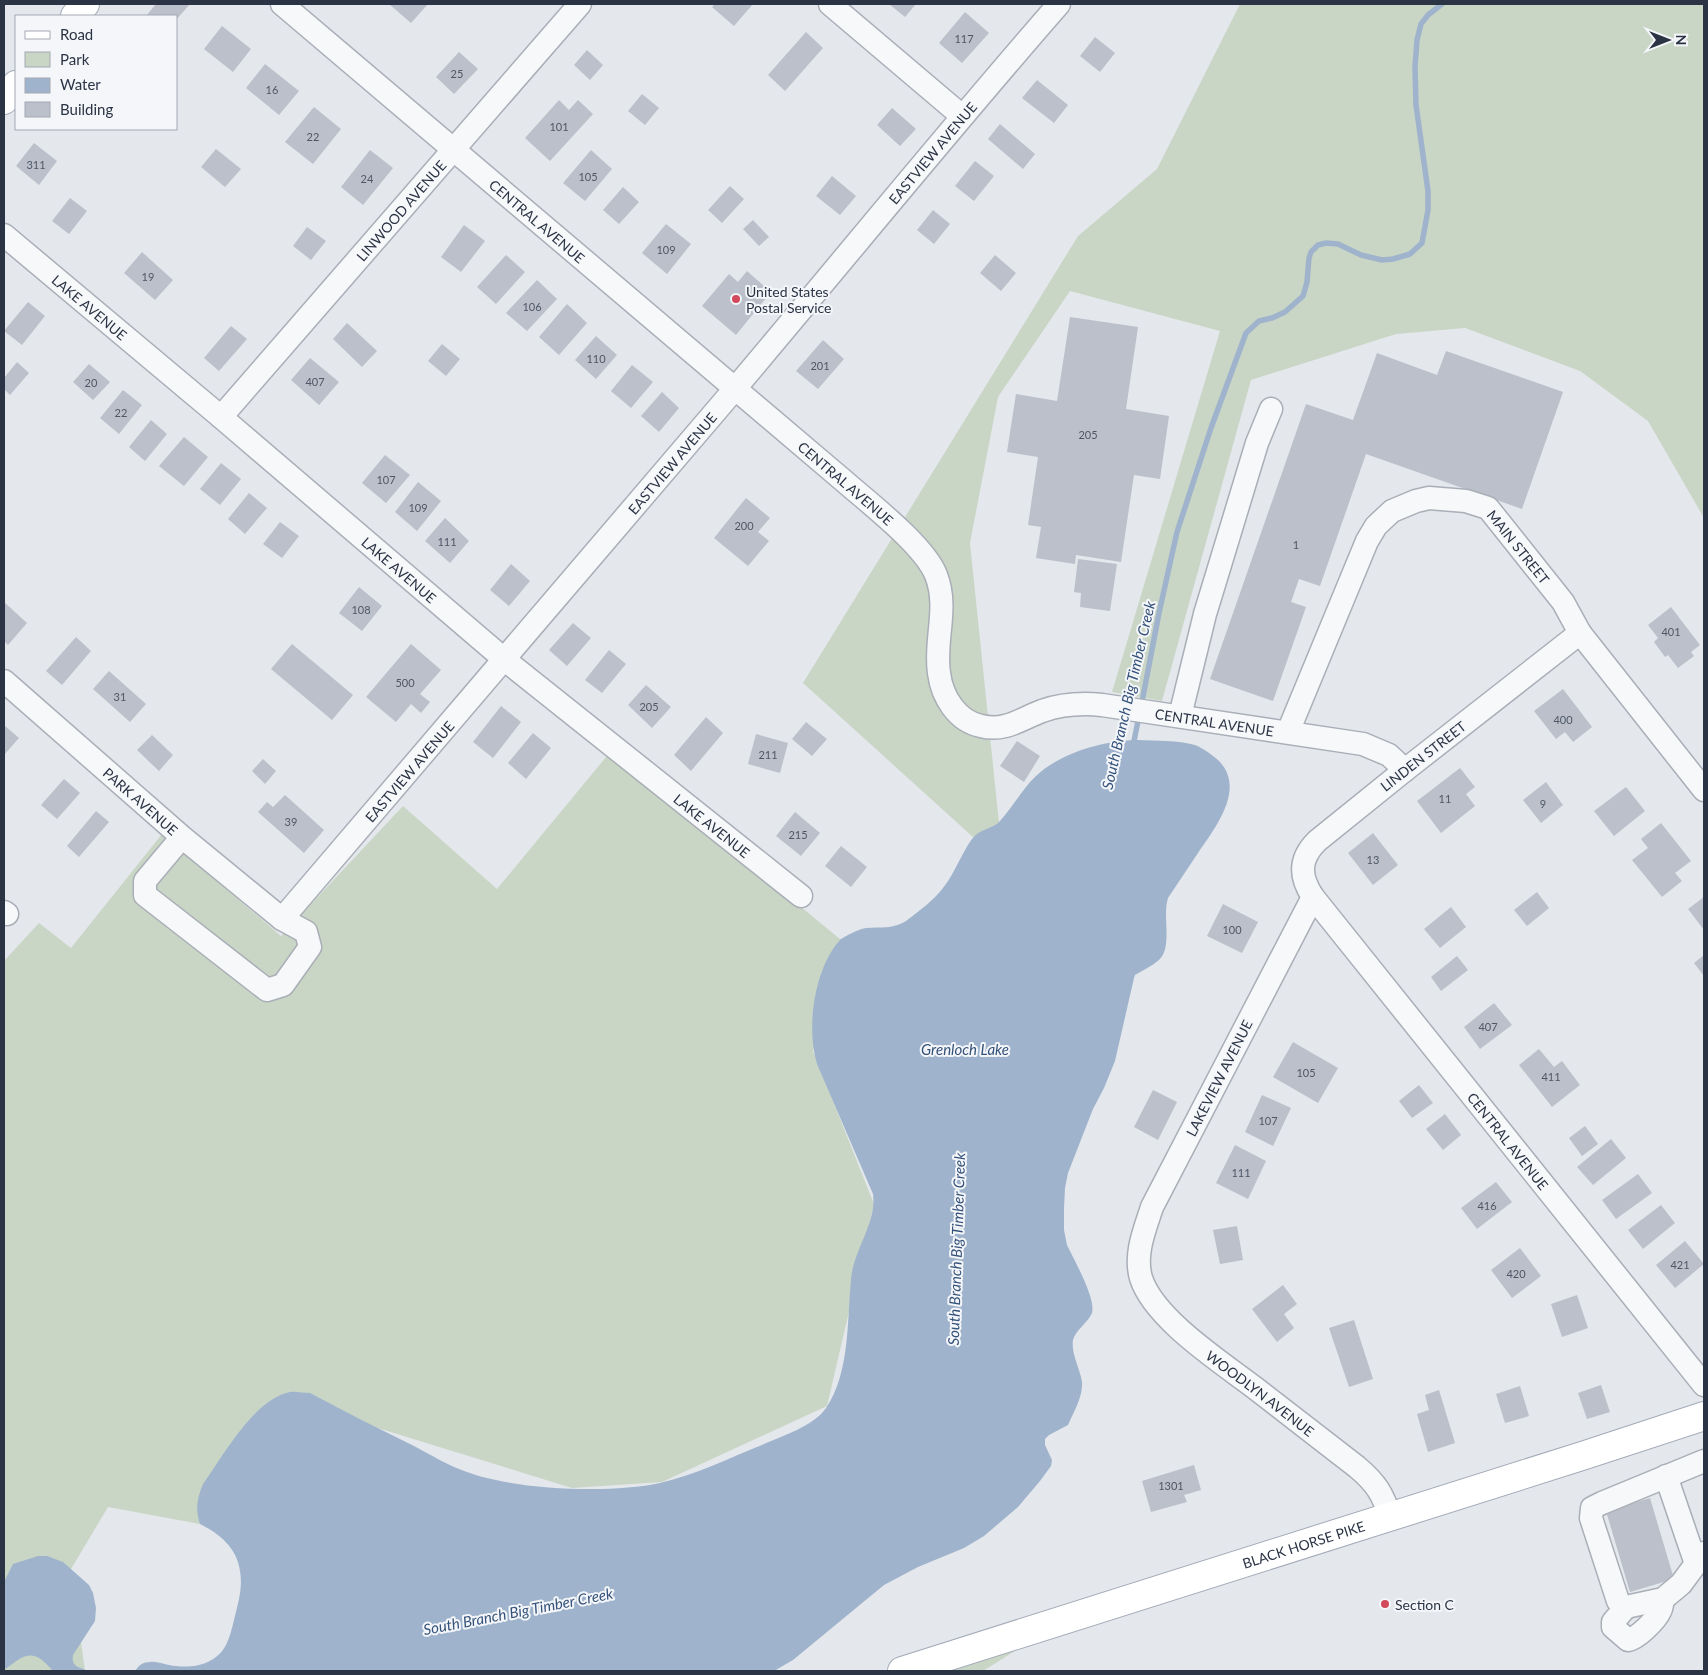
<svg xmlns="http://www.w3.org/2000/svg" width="1708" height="1675" font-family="Lato,sans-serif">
	<rect width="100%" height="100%" fill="#e4e7ec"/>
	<path fill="#c9d6c5" d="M1240,4H1704V518L1648,421L1580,371L1465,328L1396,334L1251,380L1162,701L1112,692L1220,331L1070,291L998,397L970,543L999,823L973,837L803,683L1078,236L1157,169Z
		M611,751L840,939L813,1051L874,1204L827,1406L662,1482L572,1488L277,1397L200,1524L108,1507L71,1569L85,1671H4V961L39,923L71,948L162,834L281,936L403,806L497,889Z
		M1066,1619L983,1671H902Z"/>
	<path fill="#9fb4cc" d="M1138,740C1156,741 1178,740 1195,745C1203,748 1212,755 1218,760C1247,788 1215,828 1198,853C1188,868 1178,883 1168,898C1162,916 1173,947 1159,960C1152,966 1143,970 1135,975L1134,978L1115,1061L1104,1088L1093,1109L1068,1173L1065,1188L1064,1208V1230L1067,1245C1073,1258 1099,1303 1091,1315C1087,1323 1075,1331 1073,1340C1071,1354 1080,1368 1082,1382C1083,1397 1074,1411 1068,1425L1049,1435L1045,1439V1445L1052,1460L1051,1466L1040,1481L1018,1507L984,1536L964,1548L918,1567L884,1585L793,1660L774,1671H135C139,1665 143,1662 150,1662C157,1661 162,1664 169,1665C190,1669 215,1666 226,1645C230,1637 232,1628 234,1620C238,1603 243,1588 240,1571C237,1548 220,1534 200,1524C195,1509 197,1498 203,1484C223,1456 254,1399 290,1392C296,1391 303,1393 310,1393C344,1411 379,1429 414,1446C431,1455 449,1466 467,1472C516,1490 609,1494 660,1483C695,1475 729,1458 762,1445C782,1436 814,1426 826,1408C850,1373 847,1321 851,1280C853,1250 877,1223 873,1194L817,1064C806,1028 814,970 839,941C841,938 845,937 848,935C854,932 860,929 866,928C880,927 894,929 906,921C919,911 933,901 943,888C955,873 961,854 972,839C979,829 993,829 1000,821C1013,807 1022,789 1036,776C1060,753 1105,740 1138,740Z
		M38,1556H47L63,1562L89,1585L93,1593L96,1608L95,1621L73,1655C71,1667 79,1667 89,1671H53C33,1647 25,1654 4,1670V1582L13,1564Z"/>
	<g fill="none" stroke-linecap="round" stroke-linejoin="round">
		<path stroke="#9fb4cc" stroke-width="5.5" d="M1141,707L1159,613L1177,532L1211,428L1246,333L1259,321L1272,318L1285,312L1303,296L1307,282L1309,258L1311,252L1318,245L1326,243L1338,244L1361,255L1382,260L1393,259L1410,254L1422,243L1428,210V191L1416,105L1415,67L1417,40L1421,24L1428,15L1442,4
			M1133,746L1139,716"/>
	</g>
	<path fill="#bbc0ca" d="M156,4H190L176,20V16H146Z
		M389,4H428L411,23Z
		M715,4H753L734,26L712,7Z
		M889,4H916L905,17Z
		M965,12L989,33L962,63L939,43Z
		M222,26L251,49L233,72L204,49Z
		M806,32L823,48L785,91L768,75Z
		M1095,37L1115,53L1100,72L1080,56Z
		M587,50L603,65L590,80L574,65Z
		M459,52L478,69L454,94L436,77Z
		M265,64L299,91L279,115L246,88Z
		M1037,80L1068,105L1054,123L1022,98Z
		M642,94L659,108L645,125L628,111Z
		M559,100L569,110L578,100L593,114L550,161L525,138Z
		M314,107L341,129L313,164L285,142Z
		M892,108L916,129L900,146L877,125Z
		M1000,124L1035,154L1023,169L988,139Z
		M34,143L57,161L39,185L16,166Z
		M216,149L241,169L225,187L201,167Z
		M370,150L393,168L363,205L341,187Z
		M591,150L612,169L585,201L563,183Z
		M975,161L994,176L974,201L955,186Z
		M832,176L856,196L840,215L816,196Z
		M730,186L744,199L722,223L708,210Z
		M623,187L639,202L619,224L603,210Z
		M70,198L87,211L69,234L52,221Z
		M933,210L950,224L934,244L917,230Z
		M753,220L769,237L759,246L743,229Z
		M666,224L691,244L667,274L642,253Z
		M464,225L485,241L461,272L441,257Z
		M307,227L326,241L311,260L293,246Z
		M142,252L173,280L155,300L124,273Z
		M506,255L525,272L496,304L477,287Z
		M995,255L1016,273L1001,291L980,273Z
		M747,271L771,292L736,335L702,306L729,274L738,282Z
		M537,280L557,299L527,331L506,313Z
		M28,302L45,316L22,345L4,331Z
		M567,304L587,323L559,355L539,337Z
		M1070,317L1138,327L1126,409L1169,416L1160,479L1134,475L1121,562L1076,555L1075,564L1036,558L1041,527L1028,525L1038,457L1007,452L1016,394L1057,401Z
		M347,323L377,351L362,367L333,339Z
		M231,326L247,339L219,371L204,358Z
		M596,336L617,355L596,379L575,360Z
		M823,340L844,359L818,389L796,371Z
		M442,344L460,359L446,376L428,361Z
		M1446,351L1563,392L1522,509L1366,454L1320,586L1299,579L1291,602L1306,607L1273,701L1210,679L1306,404L1353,420L1377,353L1437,375Z
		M310,358L339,382L319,405L291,380Z
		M17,362L29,373L10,395L4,389V378Z
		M89,364L110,382L93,400L73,382Z
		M632,365L653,382L631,408L611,391Z
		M123,390L142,405L119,434L100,418Z
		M662,392L679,408L659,432L641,416Z
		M151,420L167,434L145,461L129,447Z
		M184,437L208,457L184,486L159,466Z
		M385,455L410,475L386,503L362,483Z
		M221,463L241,479L220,505L200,489Z
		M418,482L441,501L417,531L395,512Z
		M249,493L267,508L245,534L228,519Z
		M746,498L770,518L758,532L769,541L748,566L714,538Z
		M445,518L469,541L450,563L425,541Z
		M280,522L299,536L282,558L263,544Z
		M1078,559L1117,564L1110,611L1080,607L1081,593L1074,592Z
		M511,564L530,581L509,606L490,590Z
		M359,587L382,606L362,631L339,613Z
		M4,602L27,623L8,645L4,641Z
		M1671,607L1700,645L1691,652L1694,656L1678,668L1668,655L1665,657L1654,642L1658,638L1648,625Z
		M573,623L591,638L567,666L549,650Z
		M76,637L91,651L62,685L46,671Z
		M292,644L353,695L332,720L271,669Z
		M411,644L441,670L420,694L430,702L421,713L411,704L396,722L366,697Z
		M609,650L626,664L602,693L585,680Z
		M109,671L146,704L130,722L93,689Z
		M646,685L671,707L652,728L628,705Z
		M1563,689L1592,727L1573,742L1565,732L1556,739L1534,711Z
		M501,706L521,722L493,758L473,742Z
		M706,717L723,733L691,771L674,755Z
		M806,722L827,739L812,756L792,739Z
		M4,725L19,738L4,755Z
		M533,733L551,748L526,779L508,763Z
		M756,734L788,743L780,773L748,764Z
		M152,735L173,755L159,771L137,750Z
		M1017,741L1040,756L1024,782L1000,766Z
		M263,759L276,771L265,784L252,771Z
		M1460,768L1475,787L1466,794L1475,806L1441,833L1417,801Z
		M64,779L80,793L57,819L41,805Z
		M1546,782L1563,805L1541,823L1523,800Z
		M1626,787L1645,811L1614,836L1594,811Z
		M285,795L324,830L304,853L258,812L267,802L273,807Z
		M96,811L109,822L79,857L67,846Z
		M795,812L820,833L801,856L776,836Z
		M1661,823L1691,861L1675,873L1682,881L1662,897L1632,860L1648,848L1641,839Z
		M1373,833L1398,865L1373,885L1348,853Z
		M841,846L867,867L851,887L825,866Z
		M1537,892L1549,908L1527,926L1514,910Z
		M1704,897V930L1688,909Z
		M1223,904L1258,922L1242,953L1207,936Z
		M1451,907L1466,927L1440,948L1424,929Z
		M1704,955V976L1694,963Z
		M1457,956L1468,970L1441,991L1431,977Z
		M1494,1003L1512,1025L1480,1049L1464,1027Z
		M1293,1042L1338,1068L1318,1103L1273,1077Z
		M1539,1049L1554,1067L1562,1061L1580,1085L1552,1107L1519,1065Z
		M1419,1085L1433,1103L1412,1118L1399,1101Z
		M1153,1090L1177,1102L1158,1140L1134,1127Z
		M1262,1095L1291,1108L1273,1146L1245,1132Z
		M1445,1114L1461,1135L1443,1150L1426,1129Z
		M1585,1126L1598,1144L1582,1156L1569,1138Z
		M1611,1139L1626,1158L1593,1185L1577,1167Z
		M1235,1145L1266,1161L1248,1199L1216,1183Z
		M1638,1174L1652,1193L1616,1219L1602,1200Z
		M1496,1182L1512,1202L1477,1229L1461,1208Z
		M1661,1205L1675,1223L1643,1249L1628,1230Z
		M1237,1226L1243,1260L1220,1264L1213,1230Z
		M1685,1241L1704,1264L1675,1288L1656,1265Z
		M1520,1248L1541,1276L1512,1298L1491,1270Z
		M1283,1285L1297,1304L1284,1314L1294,1328L1277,1342L1252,1309Z
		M1577,1295L1588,1328L1562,1337L1551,1304Z
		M1354,1320L1373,1379L1349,1387L1329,1328Z
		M1601,1385L1610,1412L1587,1419L1578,1393Z
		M1520,1386L1529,1416L1505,1423L1496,1394Z
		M1439,1390L1455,1443L1428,1452L1417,1414L1429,1410L1425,1395Z
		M1194,1465L1201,1490L1184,1495L1187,1502L1151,1512L1142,1481Z
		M1650,1498L1674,1579L1630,1592L1606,1511Z"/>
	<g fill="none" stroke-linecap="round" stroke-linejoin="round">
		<defs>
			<g id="minor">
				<path id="s1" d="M282,4L844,481C869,503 924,545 936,575C949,608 934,640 939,673C942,697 957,721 981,726C1005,732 1021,719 1042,711C1062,704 1082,703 1102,705L1363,744L1389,755L1405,770"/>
				<path d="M830,4L962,116"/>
				<path id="s2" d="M4,235L221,417L505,660L801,896"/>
				<path id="s3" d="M221,417L580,4"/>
				<path id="s4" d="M1580,633L1405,770L1317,841C1299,859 1299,876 1313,897L1704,1385"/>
				<path id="s5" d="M4,681L182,837L282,919L306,932L310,947L283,985L267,990L145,895V881L182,837"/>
				<path d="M1180,716L1205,614L1216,578L1257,443L1271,409"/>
				<path id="s6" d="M1288,732L1367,541L1376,526L1392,511L1416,501L1429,498L1466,501L1488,508L1563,602L1580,633L1704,790"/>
				<path id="s7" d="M1313,897L1152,1207C1145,1229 1134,1254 1141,1278C1154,1319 1221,1362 1255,1388C1289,1414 1323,1441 1357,1467C1376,1483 1383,1494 1390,1517"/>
				<path d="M4,912L7,914"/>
				<path id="s8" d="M282,919C433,744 583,568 733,391C842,262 948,131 1059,4"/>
				<path d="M1704,1461L1602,1503L1592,1508L1591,1518L1618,1601L1622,1606L1626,1607L1663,1599L1681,1584L1704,1553"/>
				<path d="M1666,1476L1696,1564"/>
				<path d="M1626,1607L1613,1622V1627L1628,1640C1637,1639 1656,1620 1660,1611C1662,1608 1662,1603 1663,1599"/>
			</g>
			<g id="major">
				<path d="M75,16L85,4"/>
				<path d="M4,100L16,85"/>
				<path id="s9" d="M902,1671L1582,1456L1704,1416"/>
			</g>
		</defs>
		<use href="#minor" stroke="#a9aeb7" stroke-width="25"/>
		<use href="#major" stroke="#a3abb8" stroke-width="30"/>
		<use href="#minor" stroke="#f7f8fa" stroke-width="22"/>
		<use href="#major" stroke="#fff" stroke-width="28"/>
	</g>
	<g fill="#d1495b" stroke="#f4f6f9" stroke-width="2">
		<circle cx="736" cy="299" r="5"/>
		<circle cx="1385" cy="1604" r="5"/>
	</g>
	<g text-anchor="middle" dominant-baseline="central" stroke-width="4" stroke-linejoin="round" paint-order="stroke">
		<g font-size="11" fill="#4f5766">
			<text x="964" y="38">117</text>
			<text x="457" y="73">25</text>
			<text x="272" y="89">16</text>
			<text x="559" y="126">101</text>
			<text x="313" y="136">22</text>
			<text x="36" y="164">311</text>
			<text x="588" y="176">105</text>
			<text x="367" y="178">24</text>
			<text x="666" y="249">109</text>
			<text x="148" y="276">19</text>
			<text x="532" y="306">106</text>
			<text x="596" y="358">110</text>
			<text x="820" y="365">201</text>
			<text x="315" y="381">407</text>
			<text x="91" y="382">20</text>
			<text x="121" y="412">22</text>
			<text x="1088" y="434">205</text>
			<text x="386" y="479">107</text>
			<text x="418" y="507">109</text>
			<text x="744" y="525">200</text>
			<text x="447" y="541">111</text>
			<text x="1296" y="544">1</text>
			<text x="361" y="609">108</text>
			<text x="1671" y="631">401</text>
			<text x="405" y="682">500</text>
			<text x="120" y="696">31</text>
			<text x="649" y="706">205</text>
			<text x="1563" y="719">400</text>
			<text x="768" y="754">211</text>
			<text x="1445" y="798">11</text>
			<text x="1543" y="803">9</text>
			<text x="291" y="821">39</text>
			<text x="798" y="834">215</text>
			<text x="1373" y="859">13</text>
			<text x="1232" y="929">100</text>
			<text x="1488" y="1026">407</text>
			<text x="1306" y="1072">105</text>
			<text x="1551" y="1076">411</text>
			<text x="1268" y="1120">107</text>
			<text x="1241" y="1172">111</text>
			<text x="1487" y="1205">416</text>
			<text x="1680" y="1264">421</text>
			<text x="1516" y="1273">420</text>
			<text x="1171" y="1485">1301</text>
		</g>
		<g font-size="14" fill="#2b3445" stroke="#f4f6f9">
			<text stroke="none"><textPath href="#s8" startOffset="1005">EASTVIEW AVENUE</textPath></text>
			<text stroke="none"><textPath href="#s3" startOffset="274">LINWOOD AVENUE</textPath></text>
			<text stroke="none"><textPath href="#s1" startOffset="335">CENTRAL AVENUE</textPath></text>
			<text stroke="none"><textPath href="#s2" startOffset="112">LAKE AVENUE</textPath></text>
			<text stroke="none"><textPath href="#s8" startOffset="600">EASTVIEW AVENUE</textPath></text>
			<text stroke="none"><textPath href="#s1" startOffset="740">CENTRAL AVENUE</textPath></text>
			<text stroke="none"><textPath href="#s6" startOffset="395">MAIN STREET</textPath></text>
			<text stroke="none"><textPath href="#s2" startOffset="518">LAKE AVENUE</textPath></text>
			<text stroke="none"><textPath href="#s1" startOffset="1279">CENTRAL AVENUE</textPath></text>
			<text transform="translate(1423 756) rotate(-38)">LINDEN STREET</text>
			<text stroke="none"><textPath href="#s8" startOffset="195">EASTVIEW AVENUE</textPath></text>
			<text stroke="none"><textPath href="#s5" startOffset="182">PARK AVENUE</textPath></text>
			<text stroke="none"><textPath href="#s2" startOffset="922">LAKE AVENUE</textPath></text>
			<text transform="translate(1219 1078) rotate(-63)">LAKEVIEW AVENUE</text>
			<text stroke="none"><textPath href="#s4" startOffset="710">CENTRAL AVENUE</textPath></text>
			<text stroke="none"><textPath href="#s7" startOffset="590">WOODLYN AVENUE</textPath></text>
			<text stroke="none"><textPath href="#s9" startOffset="421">BLACK HORSE PIKE</textPath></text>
		</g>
		<g font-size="14" fill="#2b3445" stroke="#f4f6f9" text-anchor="start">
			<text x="746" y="291">United States<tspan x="746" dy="16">Postal Service</tspan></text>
			<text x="1395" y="1604">Section C</text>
		</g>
		<g font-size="15" font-style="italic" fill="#34527a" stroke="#f4f6f9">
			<text transform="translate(1128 695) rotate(-77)">South Branch Big Timber Creek</text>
			<text x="965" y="1049">Grenloch Lake</text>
			<text transform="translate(956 1249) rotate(-88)">South Branch Big Timber Creek</text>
			<text transform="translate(518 1611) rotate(-11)">South Branch Big Timber Creek</text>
		</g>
	</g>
	<rect width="1708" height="1675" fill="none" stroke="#2b3445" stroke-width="10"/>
	<rect x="15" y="15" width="162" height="115" fill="#f4f6f9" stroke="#a4a8b1"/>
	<rect x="25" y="31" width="25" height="8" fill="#ffffff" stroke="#a4a8b1"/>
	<text x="60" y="40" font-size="15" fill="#2b3445">Road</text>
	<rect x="25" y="52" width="25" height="15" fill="#c9d6c5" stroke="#a4a8b1"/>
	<text x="60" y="65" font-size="15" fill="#2b3445">Park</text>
	<rect x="25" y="78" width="25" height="15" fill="#9fb4cc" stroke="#a4a8b1"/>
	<text x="60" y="90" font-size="15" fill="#2b3445">Water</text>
	<rect x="25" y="102" width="25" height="15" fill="#bbc0ca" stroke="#a4a8b1"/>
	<text x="60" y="115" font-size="15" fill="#2b3445">Building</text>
	<g transform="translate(1668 40) rotate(90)" stroke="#f4f6f9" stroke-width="4" paint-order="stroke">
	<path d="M0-4L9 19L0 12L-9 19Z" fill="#2b3445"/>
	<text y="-8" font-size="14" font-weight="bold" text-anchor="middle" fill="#2b3445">N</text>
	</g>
</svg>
